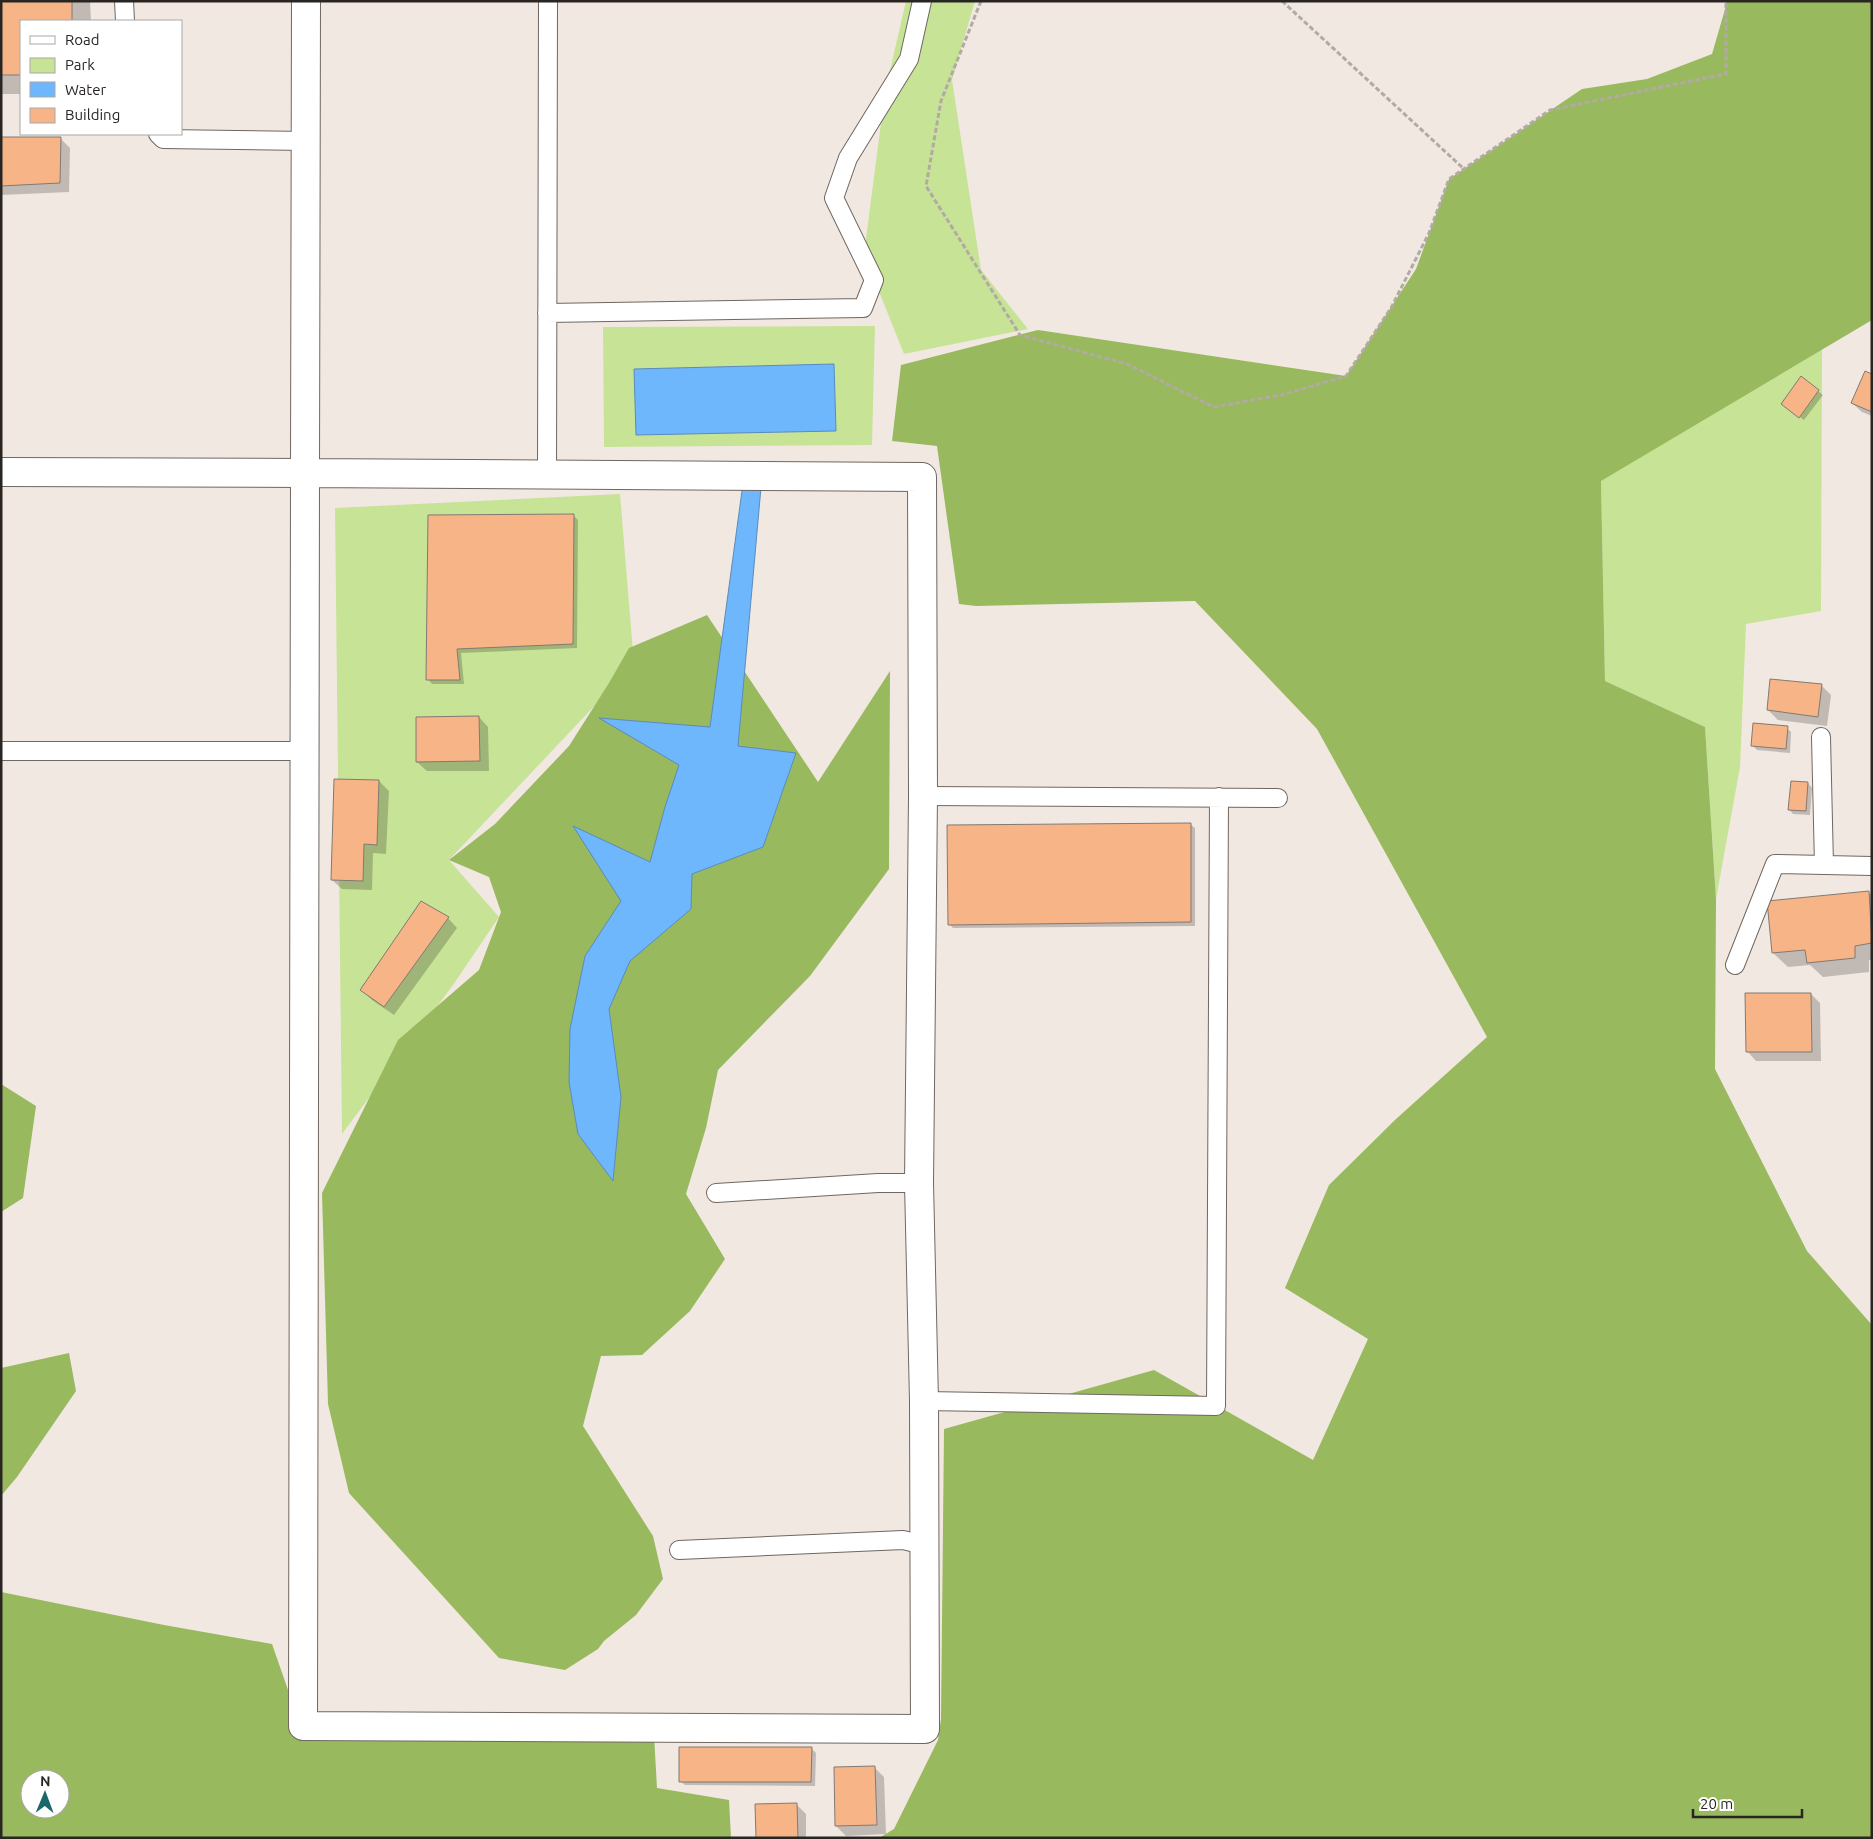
<svg xmlns="http://www.w3.org/2000/svg" width="1873" height="1839" font-family="Ubuntu,sans-serif">
	<rect width="100%" height="100%" fill="#f2e8e2"/>
	<path fill="#c7e396" d="M906,1H975L952,80L981,270L1028,329L904,354L864,254L885,92Z
		M875,326L872,445L604,447L603,327Z
		M1822,349L1821,611L1746,624L1740,767L1716,899L1705,727L1605,681L1601,480Z
		M620,494L634,664L449,860L499,917L453,985L342,1134L335,508Z"/>
	<path fill="#99b95f" fill-rule="evenodd" d="M1726,1H1872V320L1601,481L1605,681L1705,727L1716,899L1715,1069L1807,1251L1872,1325V1838H879L894,1829L938,1740L941,1719L944,1429L1154,1370L1313,1460L1368,1339L1285,1288L1329,1185L1396,1119L1487,1037L1317,729L1195,601L976,606L959,604L937,446L892,441L901,365L1038,330L1346,376L1416,269L1449,179L1582,89L1647,79L1712,54L1726,6Z
		M707,615L818,782L890,671L889,869L810,976L718,1070L706,1128L686,1194L725,1259L690,1311L642,1355L601,1356L583,1426L653,1536L663,1579L636,1615L604,1641L598,1649L565,1670L499,1658L349,1493L328,1404L322,1193L398,1040L479,970L501,912L489,877L449,860L495,824L569,746L609,683L629,648Z
		M1,1084L36,1106L23,1198L1,1212Z
		M69,1353L76,1391L17,1477L1,1496V1368Z
		M1,1592L164,1625L272,1644L303,1733L654,1735L657,1788L729,1800L731,1838H1ZM30,1779H60V1809H30Z"/>
	<path fill="#6fb7fc" stroke="#5a8bbb" d="M834,364L836,431L636,435L634,369Z
		M744,476H762L738,746L796,753L763,847L692,874L691,909L630,961L609,1009L621,1097L613,1181L578,1134L569,1082L570,1029L585,956L621,901L573,826L650,862L665,807L679,765L599,718L710,727Z"/>
	<path fill="#0003" d="M1,1H90L91,21H21V94H1Z
		M1,138H60L70,148L69,192L1,195Z
		M1872,376V416L1862,412L1852,403Z
		M1818,391L1823,395L1804,420L1785,406Z
		M574,516L578,520L577,648L461,653L464,684H432L428,679Z
		M1821,685L1831,695L1827,726L1778,720L1768,710Z
		M479,717L488,727L489,771H427L417,762Z
		M1787,728L1791,732L1790,753L1757,750L1753,746Z
		M379,781L389,791L386,854L373,853L372,890L342,889L332,880Z
		M1808,783L1812,788L1810,815L1793,814L1789,809Z
		M1190,824L1195,828V926L953,928L949,924Z
		M1869,892L1872,896V960H1869V972L1823,977L1810,965L1788,967L1773,953Z
		M448,918L457,928L394,1015L372,1000L362,990Z
		M1811,994L1820,1003L1821,1061H1756L1747,1051Z
		M811,1748L816,1753L815,1786L685,1785L680,1781Z
		M875,1768L884,1777L886,1834L846,1836L836,1826Z
		M796,1804L806,1814V1838H757Z"/>
	<path fill="#f7b487" stroke="#827973" d="M1,1H72V21H21V75H1Z
		M1,137H61L60,183L1,186Z
		M1865,371L1872,374V412L1851,403Z
		M1801,376L1819,390L1799,418L1781,404Z
		M574,514L573,644L457,649L460,680H426L428,515Z
		M1770,679L1822,684L1818,717L1767,710Z
		M479,716L480,761L416,762V717Z
		M1753,723L1788,726L1786,749L1751,746Z
		M334,779L379,780L377,845L364,844L363,881L331,880Z
		M1791,781L1808,782L1806,811L1788,810Z
		M1191,823V922L948,925L947,825Z
		M1869,891L1872,943L1855,946V958L1807,963L1805,950L1772,953L1767,901Z
		M421,901L449,917L384,1007L360,990Z
		M1745,993H1811L1812,1052H1746Z
		M679,1747H812L811,1782H679Z
		M875,1766L877,1825L835,1826L834,1767Z
		M797,1803L798,1838H756L755,1804Z"/>
	<g fill="none" stroke-linecap="round" stroke-linejoin="round">
		<defs>
			<path id="service" d="M124,1L125,21
				M158,134L163,139L306,141
				M547,313L863,308L874,280L834,198L848,158L909,59L922,1
				M547,475L548,1
				M1821,737L1824,865
				M1,751H304
				M923,796L1278,798
				M1735,965L1775,864L1872,866
				M716,1193L878,1183H919
				M924,1401L1216,1406L1219,797
				M679,1550L903,1540L924,1545"/>
			<path id="minor" d="M1,472L305,473L306,1
				M305,473L922,477L923,796L919,1183L924,1401L925,1729L303,1726Z"/>
		</defs>
		<use href="#service" stroke="#6f6761" stroke-width="20"/>
		<use href="#minor" stroke="#6f6761" stroke-width="30"/>
		<path stroke="#b2aaa5" stroke-width="3" stroke-dasharray="5 2.5" stroke-linecap="butt" d="M981,1L941,101L926,186L1020,335L1127,364L1214,407L1285,394L1346,376L1391,308L1429,233L1449,179L1550,110L1726,74V1
			M1282,1L1464,169"/>
		<use href="#service" stroke="#fff" stroke-width="18"/>
		<use href="#minor" stroke="#fff" stroke-width="28"/>
	</g>
	<rect width="1873" height="1839" fill="none" stroke="#292523" stroke-width="5"/>
	<rect x="20" y="20" width="162" height="115" fill="#ffffff" stroke="#a9a8a7"/>
	<rect x="30" y="36" width="25" height="8" fill="#ffffff" stroke="#a9a8a7"/>
	<text x="65" y="45" font-size="15" fill="#292523">Road</text>
	<rect x="30" y="58" width="25" height="15" fill="#c7e396" stroke="#a9a8a7"/>
	<text x="65" y="70" font-size="15" fill="#292523">Park</text>
	<rect x="30" y="82" width="25" height="15" fill="#6fb7fc" stroke="#a9a8a7"/>
	<text x="65" y="95" font-size="15" fill="#292523">Water</text>
	<rect x="30" y="108" width="25" height="15" fill="#f7b487" stroke="#a9a8a7"/>
	<text x="65" y="120" font-size="15" fill="#292523">Building</text>
	<g transform="translate(45 1794) rotate(1)"><circle r="24" fill="#ffffff" stroke="#a9a8a7"/>
	<path d="M0-4L9 19L0 12L-9 19Z" fill="#1a686a"/>
	<text y="-8" font-size="14" font-weight="bold" text-anchor="middle" fill="#292523">N</text>
	</g>
	<path d="M1693 1809v8h109v-8" fill="none" stroke="#292523" stroke-width="2.5"/>
	<text x="1700" y="1809" font-size="15" fill="#292523" stroke="#ffffff" stroke-width="4" paint-order="stroke">20 m</text>
</svg>
